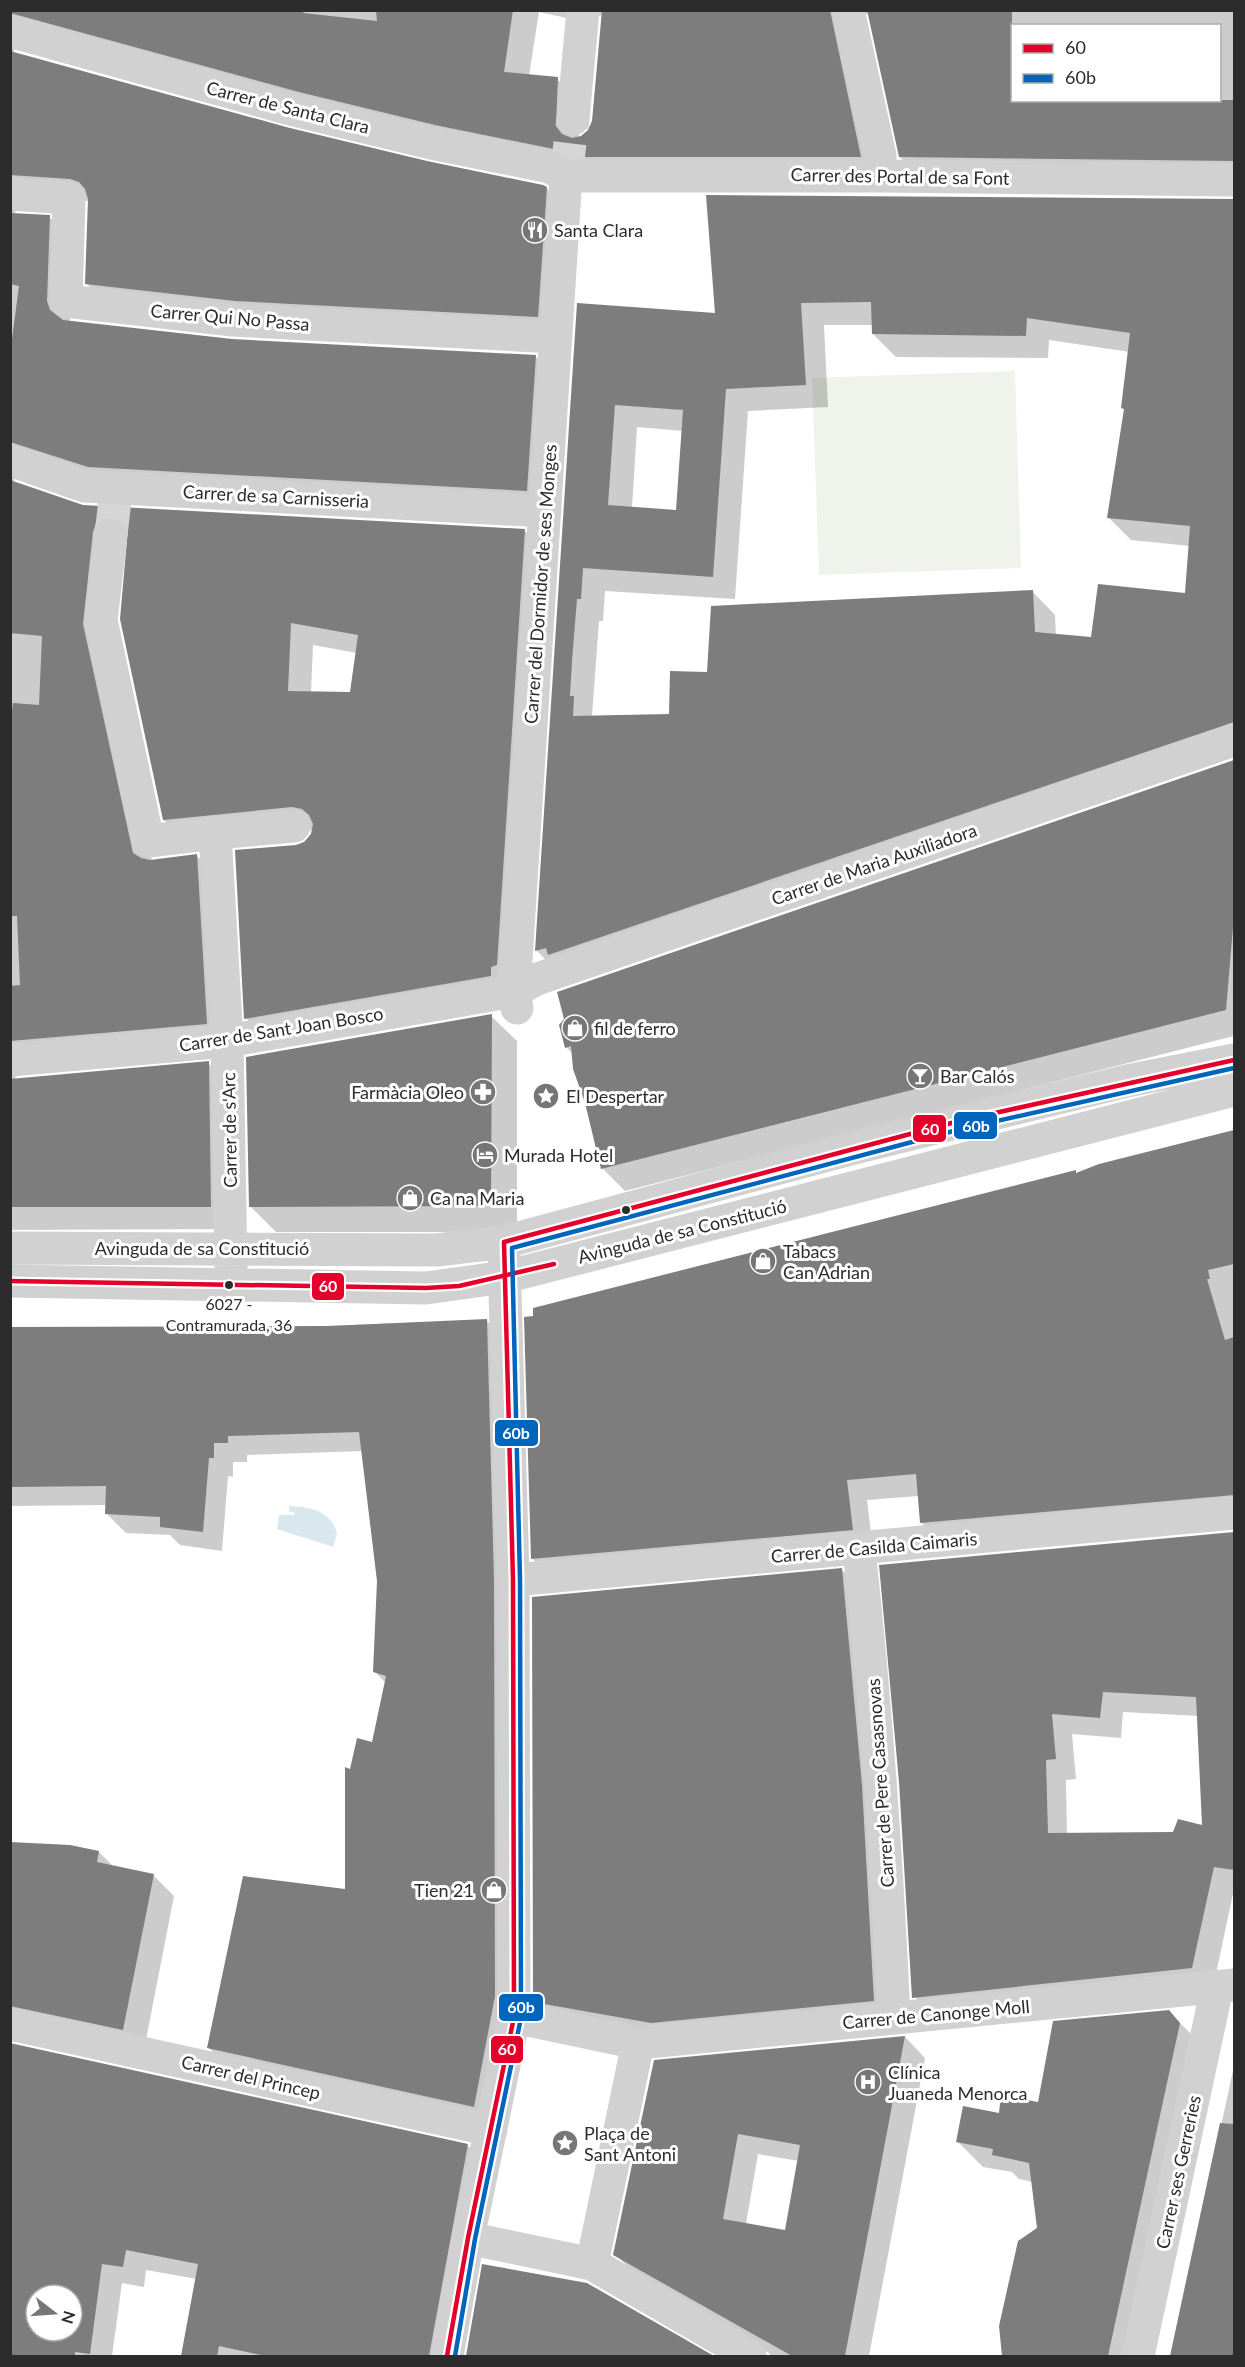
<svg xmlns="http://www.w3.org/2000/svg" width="1245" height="2367" font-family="Lato,sans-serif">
	<rect width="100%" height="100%" fill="#fff"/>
	<path fill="#f0f3eb" d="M1015,371L1021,568L819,575L812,378Z"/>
	<path fill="#d9e7ee" d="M289,1506C310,1507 330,1510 337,1533L333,1547L277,1529L279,1515H294V1512H289Z"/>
	<path fill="#0003" fill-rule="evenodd" d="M10,10H1234V183L923,180L900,157L869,13L859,18L883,179H595L14,49V53L289,130L546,188L569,211L561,339L110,307L87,284L89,201L34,198L17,206L15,213L49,217L72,240L70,322L232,340L535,356L558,379L549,513L14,478V483L82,506L524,530L547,553L519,987L269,1041L246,1018L297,846L305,843L313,830L187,843L164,820L129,539L119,546L105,648L152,861L197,856L220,878L229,1046L16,1075L15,1080L208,1063L231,1086L233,1229L10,1230ZM539,12L590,23L598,16L603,15L593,121L589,131L579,138L580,102L557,79L529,76ZM1012,26H1220V100H1012ZM313,645L357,653L351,694L311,693Z
		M707,196L1234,200V750L559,973L537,951L578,305L717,314ZM824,325H873V334L896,357L1048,358L1049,340L1130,352L1126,411L1108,517L1131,540L1190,546L1186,595L1092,639L1056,635L1055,615L1033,592L708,673L671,715L592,716L599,621H603L605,591L735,599L748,411L828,407ZM637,427L683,431L677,511L632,508Z
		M1234,761V1036L625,1191L602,1168L573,1054L566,1047V1019L559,993Z
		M491,1016L517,1041V1232H276L250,1206Z
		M1234,1132V1516L942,1543L922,1523L919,1496L867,1500L873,1550L553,1580L533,1559L1075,1172L1077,1174L1099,1166Z
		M486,1320L506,1340L513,1601L493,2126L228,2067L209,2048L347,1891L351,1771L373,1743L386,1683L375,1672L378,1581L363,1451L247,1455V1462H233V1477L228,1476L222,1551L180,1545L170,1535L126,1533L107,1514V1505L10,1506V1328H269Z
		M1234,1533V1889L1213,1988L935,2017L914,1996L900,1782L881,1566ZM1123,1712L1198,1716L1204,1827L1174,1834L1067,1835L1066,1780L1076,1779L1072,1734L1121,1738Z
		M842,1570L860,1588L892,2019L671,2039L553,2020L534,2001Z
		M10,1843L99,1852L114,1867L153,1875L174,1896L144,2050L12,2041V2045L468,2146L488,2166L452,2356H182L197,2279L146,2270L144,2287L122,2283L112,2356H10ZM36,2295H72V2331H36Z
		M1169,2012L1194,2037L1138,2356H1004L1000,2326L1038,2229L1033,2182L1019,2179L1012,2172L983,2167L958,2142L1000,2115L1039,2103Z
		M905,2037L925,2058L869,2356H770L769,2353L636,2275L615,2254L655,2062ZM758,2154L799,2161L786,2232L746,2224Z
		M1234,2066V2356H1171Z
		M484,2266L587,2284L711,2356H467Z"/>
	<path fill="#7d7d7d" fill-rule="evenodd" d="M10,10H304L303,13L377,21L376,10H513L504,72L558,77L556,126L562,134L572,138L581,136L588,130L592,121L602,10H830L861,157H571L554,149L435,125L299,92L10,13Z
		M867,10H1012V100H1234V161L899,157Z
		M10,51L290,128L427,161L543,185L547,187L538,317L235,301L85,284L88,199L85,189L79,182L70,179L10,175Z
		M706,195L1234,199V722L548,955L546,948L535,951L577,303L715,313ZM871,302L872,334L1026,336L1027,318L1130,333L1121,408L1124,409L1107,518L1190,526L1185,593L1098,584L1091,637L1035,632L1033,590L711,606L707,672L670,671L669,714L573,716L574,696H570L572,661L577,599H581L583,568L713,577L726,389L806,385L801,303ZM615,405L683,410L676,510L608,505Z
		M10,213L50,215L47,301L50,310L63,320L232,339L536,355L527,491L88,467L10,442V354L19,286L10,284Z
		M10,480L83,505L525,529L497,965L491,967V976L244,1019L235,850L296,845L304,842L311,834L313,824L309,815L302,809L292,807L163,820L120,619L128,528L122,520L113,516L104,518L96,523L93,532L83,624L133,853L141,858L150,860L197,854L207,1024L10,1041V986L20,985L17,916H10V724L13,703L39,705L42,636L10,633ZM291,623L358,635L350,692L288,691Z
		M1234,760V915L1226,1010L601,1169L585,1103L573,1069L571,1046L565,1048L559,1025L564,1019L557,992Z
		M492,1014L491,1206L249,1207L246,1057Z
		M209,1061L211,1207H10V1079Z
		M1234,1130V1264L1208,1270L1210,1279H1207L1225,1340L1234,1337V1495L920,1523L916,1474L847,1480L853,1530L531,1559L524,1317L533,1316V1308L1076,1170V1173L1099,1164Z
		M487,1319L494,1580L495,1996L474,2107L207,2048L243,1876L345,1889V1767L350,1769L357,1738L372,1742L386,1676L373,1672L377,1581L359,1432L228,1436V1443H214V1458H209L203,1532L160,1527V1517L105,1514L106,1486L10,1487V1327L329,1326Z
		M1234,1532V1870L1214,1867L1192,1968L912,1998L899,1782L879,1565ZM1103,1692L1196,1697L1202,1825L1178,1819L1173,1832L1048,1833L1046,1760L1056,1759L1052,1714L1100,1718Z
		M842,1568L862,1785L874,2001L651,2023L533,2002L532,1597Z
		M10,1842L70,1845L99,1851L97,1862L154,1874L123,2030L10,2006Z
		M1169,2010L1180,2023L1108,2356H1002L999,2326L1018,2241L1037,2228L1029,2163L992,2155L993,2149L956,2142L963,2106L999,2113L1001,2095L1038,2102L1053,2021Z
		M905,2036L845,2356H792L613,2255L654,2060ZM738,2134L800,2145L785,2230L723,2219Z
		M10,2043L468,2144L429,2356H265L219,2346L217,2356H181L198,2264L126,2250L123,2267L102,2264L90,2354L75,2352V2356H10ZM36,2295H72V2331H36Z
		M1220,2123L1234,2124V2356H1170Z
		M482,2264L587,2283L714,2356H466Z"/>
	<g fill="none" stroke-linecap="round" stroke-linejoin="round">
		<path stroke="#d5d5d5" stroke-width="33" stroke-dasharray="33 16" stroke-linecap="butt" d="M566,176L573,119
			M111,535L115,500"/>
		<path stroke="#d1d1d1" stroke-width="33" d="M848,10L880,156V176
			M10,31L294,110L431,143L550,167L566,176
			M573,119L583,10
			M566,176H880L1234,180
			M10,194L69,198L66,301L233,320L556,337
			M10,460L84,486L545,511
			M111,535L101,620L148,841L215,833L227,1041L231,1269
			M215,833L294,826
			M517,1008L514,991L566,176
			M10,1060L227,1041L514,991L537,979L1234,740
			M10,1248L437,1250L504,1242L854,1148L1127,1081L1234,1060
			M10,1281L426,1288L505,1277L1234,1090
			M859,1549C876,1705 887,1861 894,2018
			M513,1580L1234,1513
			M514,2017L638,2043L1234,1985
			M10,2024L491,2130
			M468,2238L592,2264L750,2356
			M592,2264L638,2043
			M447,2356L468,2238L514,2017L513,1580L504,1255
			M1138,2356L1217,1988"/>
		<defs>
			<path id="bus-1" d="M10,1281L426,1288L459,1286L554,1264
				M447,2356L468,2238L514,2017L513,1580L504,1242L959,1121L1234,1060"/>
			<path id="bus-2" d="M455,2356L475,2239L521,2018L520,1580L512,1248L961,1129L1234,1068"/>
		</defs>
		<use href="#bus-1" stroke="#fff" stroke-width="9"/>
		<use href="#bus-2" stroke="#fff" stroke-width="9"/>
		<use href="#bus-1" stroke="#e4002b" stroke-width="4.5"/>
		<use href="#bus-2" stroke="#0065bd" stroke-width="4.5"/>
	</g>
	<defs>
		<symbol id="restaurant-disc" viewBox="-11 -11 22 22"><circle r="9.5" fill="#767676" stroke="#fff"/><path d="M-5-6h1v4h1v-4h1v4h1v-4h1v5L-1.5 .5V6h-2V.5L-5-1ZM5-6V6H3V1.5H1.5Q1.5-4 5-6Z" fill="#fff"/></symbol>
		<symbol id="shop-disc" viewBox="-11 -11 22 22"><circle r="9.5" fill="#767676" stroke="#fff"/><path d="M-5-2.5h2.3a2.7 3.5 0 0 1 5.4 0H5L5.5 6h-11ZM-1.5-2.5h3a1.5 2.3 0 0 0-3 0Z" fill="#fff"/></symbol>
		<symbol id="bar-disc" viewBox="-11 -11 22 22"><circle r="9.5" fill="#767676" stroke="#fff"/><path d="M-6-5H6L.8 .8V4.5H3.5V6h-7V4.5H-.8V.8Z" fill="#fff"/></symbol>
		<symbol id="pharmacy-disc" viewBox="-11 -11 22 22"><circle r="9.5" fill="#767676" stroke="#fff"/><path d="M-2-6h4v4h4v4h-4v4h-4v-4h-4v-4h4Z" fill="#fff"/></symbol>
		<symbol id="sight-disc" viewBox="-11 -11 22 22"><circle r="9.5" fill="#767676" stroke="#fff"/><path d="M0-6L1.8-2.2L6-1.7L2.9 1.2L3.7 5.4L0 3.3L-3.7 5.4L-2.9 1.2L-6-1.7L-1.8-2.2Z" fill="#fff"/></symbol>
		<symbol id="hotel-disc" viewBox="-11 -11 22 22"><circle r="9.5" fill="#767676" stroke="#fff"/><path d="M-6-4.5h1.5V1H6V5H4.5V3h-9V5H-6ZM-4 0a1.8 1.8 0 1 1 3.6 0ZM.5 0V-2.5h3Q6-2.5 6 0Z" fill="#fff"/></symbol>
		<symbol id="hospital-disc" viewBox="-11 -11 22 22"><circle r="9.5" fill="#767676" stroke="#fff"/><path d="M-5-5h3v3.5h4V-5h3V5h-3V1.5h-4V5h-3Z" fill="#fff"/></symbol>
	</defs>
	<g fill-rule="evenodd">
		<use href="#restaurant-disc" x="520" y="215" width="30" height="30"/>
		<use href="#shop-disc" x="560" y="1013" width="30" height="30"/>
		<use href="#bar-disc" x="905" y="1061" width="30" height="30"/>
		<use href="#pharmacy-disc" x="468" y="1077" width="30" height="30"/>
		<use href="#sight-disc" x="531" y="1081" width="30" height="30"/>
		<use href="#hotel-disc" x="470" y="1140" width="30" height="30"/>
		<use href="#shop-disc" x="395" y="1183" width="30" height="30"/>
		<use href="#shop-disc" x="748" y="1246" width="30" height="30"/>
		<use href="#shop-disc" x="479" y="1875" width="30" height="30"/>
		<use href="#hospital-disc" x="853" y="2067" width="30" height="30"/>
		<use href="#sight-disc" x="550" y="2128" width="30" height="30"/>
	</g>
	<g fill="#2c2c2c" stroke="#fff" stroke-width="2">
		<circle cx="626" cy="1210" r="5"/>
		<circle cx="229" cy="1285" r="5"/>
	</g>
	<g text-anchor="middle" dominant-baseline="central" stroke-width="6" stroke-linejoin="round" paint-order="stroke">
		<g font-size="16" fill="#2c2c2c" stroke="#fff">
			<text x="229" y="1303">6027 -<tspan x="229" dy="21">Contramurada, 36</tspan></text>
		</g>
		<g font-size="18" fill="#2c2c2c" stroke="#fff">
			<text transform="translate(288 107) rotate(14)">Carrer de Santa Clara</text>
			<text transform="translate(900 176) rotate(1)">Carrer des Portal de sa Font</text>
			<text transform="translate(230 317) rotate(5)">Carrer Qui No Passa</text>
			<text transform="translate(276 496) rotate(3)">Carrer de sa Carnisseria</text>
			<text transform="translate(540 584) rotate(-86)">Carrer del Dormidor de ses Monges</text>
			<text transform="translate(874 864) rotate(-19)">Carrer de Maria Auxiliadora</text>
			<text transform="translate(281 1029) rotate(-9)">Carrer de Sant Joan Bosco</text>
			<text transform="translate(229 1130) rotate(-91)">Carrer de s'Arc</text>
			<text transform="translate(682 1231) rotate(-14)">Avinguda de sa Constitució</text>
			<text x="202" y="1248">Avinguda de sa Constitució</text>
			<text transform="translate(874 1547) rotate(-5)">Carrer de Casilda Caimaris</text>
			<text transform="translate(880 1783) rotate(-94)">Carrer de Pere Casasnovas</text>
			<text transform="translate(936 2014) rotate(-5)">Carrer de Canonge Moll</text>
			<text transform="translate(251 2077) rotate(13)">Carrer del Princep</text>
			<text transform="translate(1178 2172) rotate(-78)">Carrer ses Gerreries</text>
		</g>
		<g font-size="18" fill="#2c2c2c" stroke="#fff" text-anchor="start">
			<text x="554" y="230">Santa Clara</text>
			<text x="594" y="1028">fil de ferro</text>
			<text x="940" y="1076">Bar Calós</text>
			<text x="464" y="1092" text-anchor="end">Farmàcia Oleo</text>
			<text x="566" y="1096">El Despertar</text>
			<text x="504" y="1155">Murada Hotel</text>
			<text x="430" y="1198">Ca na Maria</text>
			<text x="783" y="1251">Tabacs<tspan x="783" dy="21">Can Adrian</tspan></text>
			<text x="474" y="1890" text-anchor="end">Tien 21</text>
			<text x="888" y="2072">Clínica<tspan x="888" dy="21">Juaneda Menorca</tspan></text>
			<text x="584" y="2133">Plaça de<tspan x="584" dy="21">Sant Antoni</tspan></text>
		</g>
	</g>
	<g stroke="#fff" stroke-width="2">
		<rect x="953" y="1111" width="45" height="29" rx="6" fill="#0065bd"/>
		<rect x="912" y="1114" width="35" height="29" rx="6" fill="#e4002b"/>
		<rect x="311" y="1272" width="34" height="29" rx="6" fill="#e4002b"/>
		<rect x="494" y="1419" width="45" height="28" rx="6" fill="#0065bd"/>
		<rect x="498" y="1993" width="46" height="29" rx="6" fill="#0065bd"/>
		<rect x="490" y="2035" width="34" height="29" rx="6" fill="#e4002b"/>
	</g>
	<g font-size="16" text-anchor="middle" font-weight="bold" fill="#fff">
		<text x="976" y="1132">60b</text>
		<text x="930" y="1135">60</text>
		<text x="328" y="1292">60</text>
		<text x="516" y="1439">60b</text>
		<text x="521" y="2013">60b</text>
		<text x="507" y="2055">60</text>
	</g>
	<rect width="1245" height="2367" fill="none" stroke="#2c2c2c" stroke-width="24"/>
	<rect x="1011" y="24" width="210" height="78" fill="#ffffff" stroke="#ababab" stroke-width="1.5"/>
	<rect x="1023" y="44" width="30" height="9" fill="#e4002b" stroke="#ababab" stroke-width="1.5"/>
	<text x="1065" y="54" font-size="18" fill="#2c2c2c">60</text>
	<rect x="1023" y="74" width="30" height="9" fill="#0065bd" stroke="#ababab" stroke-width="1.5"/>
	<text x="1065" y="84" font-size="18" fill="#2c2c2c">60b</text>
	<g transform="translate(54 2313) rotate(107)"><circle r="28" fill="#ffffff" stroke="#ababab" stroke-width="1.5"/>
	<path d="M0-4.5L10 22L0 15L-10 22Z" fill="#767676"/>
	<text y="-9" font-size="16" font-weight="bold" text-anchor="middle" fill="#2c2c2c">N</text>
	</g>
</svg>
